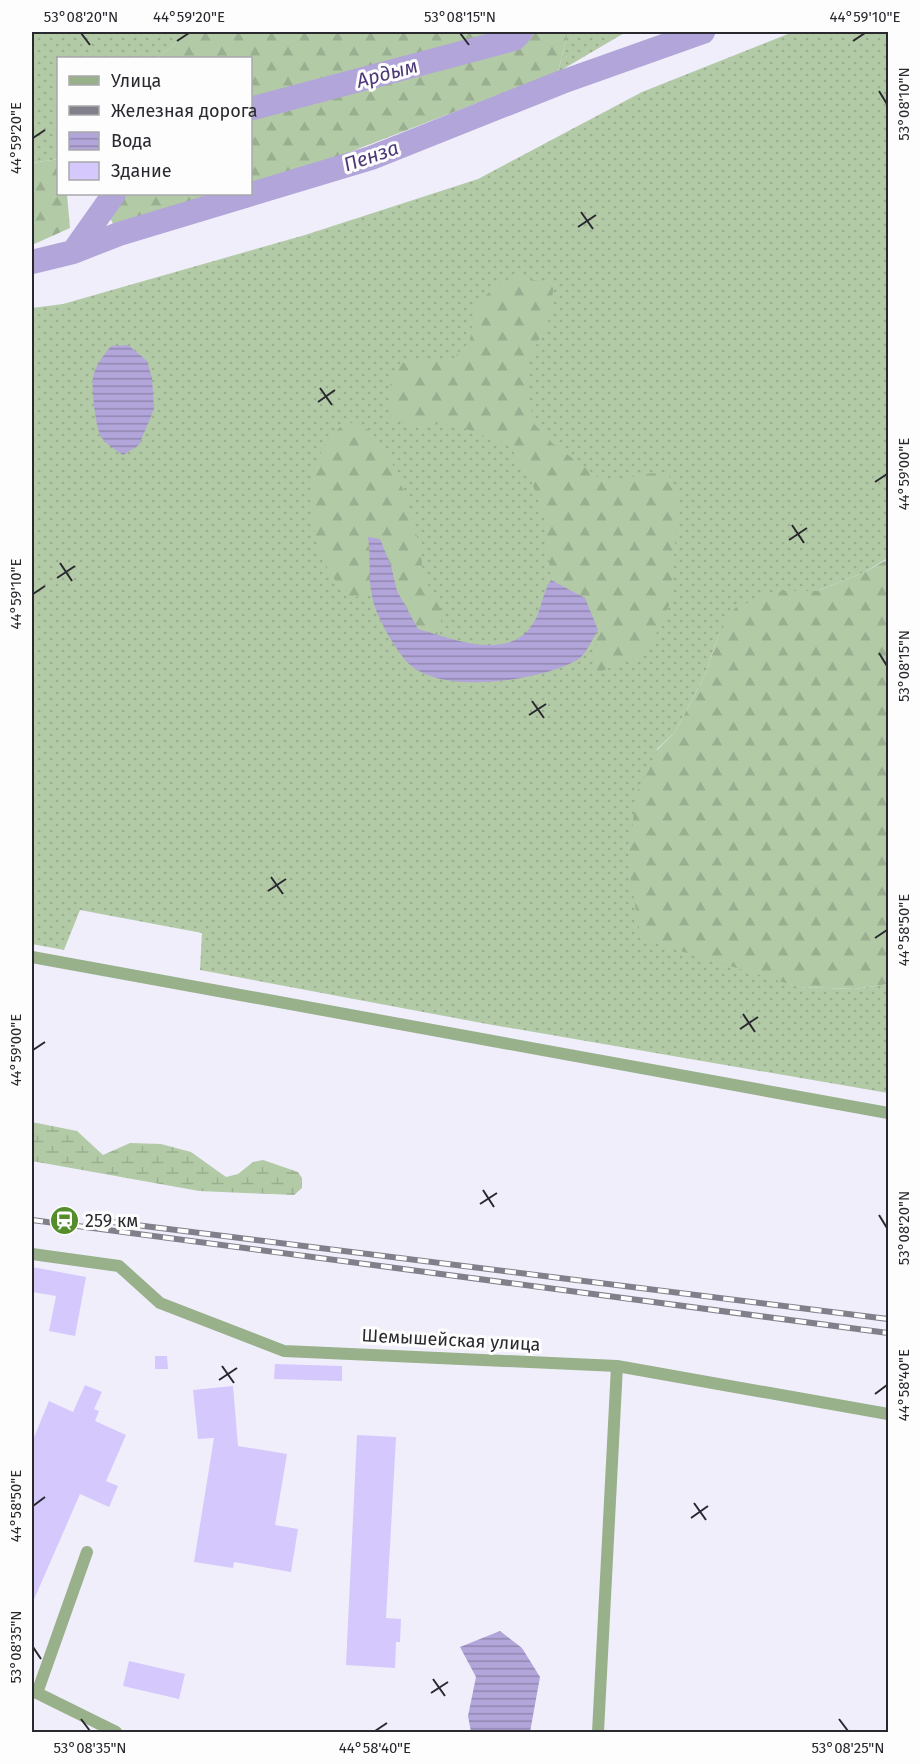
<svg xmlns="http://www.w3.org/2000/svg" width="920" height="1764" font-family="'Fira Sans',sans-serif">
	<defs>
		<pattern id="grass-dots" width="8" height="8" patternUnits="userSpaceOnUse" patternTransform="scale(1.5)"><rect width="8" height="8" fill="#b3caa7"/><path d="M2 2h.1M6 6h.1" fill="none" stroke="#9aae90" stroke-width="1.8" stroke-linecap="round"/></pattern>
		<pattern id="forest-firs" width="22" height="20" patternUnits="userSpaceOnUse" patternTransform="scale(1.5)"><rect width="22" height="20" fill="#b3caa7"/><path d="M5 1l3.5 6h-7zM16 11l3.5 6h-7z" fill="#9aae90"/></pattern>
		<pattern id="wetland-marsh" width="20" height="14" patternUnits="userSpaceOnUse" patternTransform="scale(1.5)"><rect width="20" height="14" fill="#b3caa7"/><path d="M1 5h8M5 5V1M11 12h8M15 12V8" fill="none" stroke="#9aae90"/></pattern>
		<pattern id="water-rules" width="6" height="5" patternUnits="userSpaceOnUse" patternTransform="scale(1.5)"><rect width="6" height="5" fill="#b2a5d9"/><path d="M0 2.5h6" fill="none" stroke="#9186b0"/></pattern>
	</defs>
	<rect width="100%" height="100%" fill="#f1eefc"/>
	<path fill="url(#grass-dots)" d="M32,32H190L157,58H58V159L32,163Z
		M568,32H626L558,72Z
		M793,32H888V558L865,572L817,591H777L719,634L705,675L675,732L657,749L746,969L799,987L855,989L888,984V1093L487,1024L200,970L202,933L80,910L64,950L32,944V308L63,304L305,235L478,179L642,92Z"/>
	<path fill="url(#forest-firs)" d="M190,32H568L558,72L342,155L251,183L250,58H157Z
		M58,159V194H67L70,228L32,245V163Z
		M100,194H215L113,224Z
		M514,276L554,284L549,319L528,362L526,390L535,425L552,443L603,481C625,479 645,473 667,472L679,496L670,603L653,641L638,656L593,675L598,630L585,598L551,580L544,516L531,480L509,445L452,424L412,425L392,419L389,388L400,363L422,360L451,361L470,341L474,309L491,290Z
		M346,422C351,423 359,424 364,427C397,449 412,519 422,556C420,578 431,587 439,606C443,613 440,626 440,635L418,629L397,591L391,566L368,537L372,596L349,597C342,588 332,578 327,567C303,517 301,459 346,422Z
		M888,559V984L855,989L799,987L641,939L628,864L636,794L658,749L675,732L705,675L719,634L735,608L777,591H817L865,572Z"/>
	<path fill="url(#wetland-marsh)" d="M32,1122L77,1131L103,1155L130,1143L161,1144L191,1152L226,1177L238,1174L253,1162L263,1160L298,1172L302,1178V1188L294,1195L199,1191L32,1161Z"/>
	<path fill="url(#water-rules)" d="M128,345L147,361L152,378L154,409L139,445L123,455C116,450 106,444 101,437C96,429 91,387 93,378C95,365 104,355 111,346Z
		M368,537L380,539L391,566L397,591L418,629C453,639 510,663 534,622C542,609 542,593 551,580L585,598L598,630C592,639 586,655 577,660C540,681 438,697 406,661C393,645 376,617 372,596C368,578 371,556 368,537Z
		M500,1631L522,1648L540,1677L530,1732H471L468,1716L476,1677L460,1647Z"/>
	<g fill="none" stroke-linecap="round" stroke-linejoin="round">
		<path stroke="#b2a5d9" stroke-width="24" d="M250,109L514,39L521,32
			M73,252L114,194
			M32,262L73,252L119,234L371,158L562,82L703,32"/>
	</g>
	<path fill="#d5c8fd" d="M32,1267L86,1277L75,1336L49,1331L56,1296L32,1292Z
		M155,1356H167L168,1369H155Z
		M275,1364L342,1366V1381L274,1379Z
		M85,1385L102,1392L94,1409L99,1411L95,1421L126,1435L106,1481L118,1486L109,1507L80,1494L32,1604V1442L49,1401L73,1412Z
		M233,1386L238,1446L287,1454L275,1525L298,1529L291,1572L234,1562L233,1568L194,1562L214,1438L198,1439L193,1390Z
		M357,1435L396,1437L386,1618L401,1619L400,1642H396L395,1668L346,1665Z
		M129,1661L185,1674L179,1699L123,1686Z"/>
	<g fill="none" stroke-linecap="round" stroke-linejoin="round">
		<path stroke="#98b18b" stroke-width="12" d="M32,957L888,1113
			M32,1254L119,1266L160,1303L284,1351L617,1366L888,1414
			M87,1552L37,1693L116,1732
			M598,1732L617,1366"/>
		<defs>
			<path id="rail" d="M32,1220L888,1333
				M112,1222L888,1319"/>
		</defs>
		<use href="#rail" stroke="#817f89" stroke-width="6"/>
		<use href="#rail" stroke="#fdfdfd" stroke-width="4" stroke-dasharray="11" stroke-linecap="butt"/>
	</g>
	<path fill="none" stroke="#29282f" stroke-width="2" d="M81,33L90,45M460,33L469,45M177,41L189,33M853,41L865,33M879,91L887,104M33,138L45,130M581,212L593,229M578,227L596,215M320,388L332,405M318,402L335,390M875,482L887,474M792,525L804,543M789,540L807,528M60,563L72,581M57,578L75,566M33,594L45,586M879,653L887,666M532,701L544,718M529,715L546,704M271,877L283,894M268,891L286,879M875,938L887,930M743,1014L755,1032M740,1029L758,1017M33,1050L45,1042M483,1190L494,1207M480,1204L497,1193M879,1215L887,1228M222,1366L234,1383M219,1380L237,1368M875,1394L887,1385M694,1503L706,1520M33,1506L45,1497M691,1518L708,1506M33,1647L41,1659M433,1679L445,1696M431,1693L448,1682M81,1719L90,1731M839,1719L848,1731M375,1731L387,1723"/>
	<defs>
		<symbol id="station-disc" viewBox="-11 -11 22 22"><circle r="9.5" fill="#548e2b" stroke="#fdfdfd"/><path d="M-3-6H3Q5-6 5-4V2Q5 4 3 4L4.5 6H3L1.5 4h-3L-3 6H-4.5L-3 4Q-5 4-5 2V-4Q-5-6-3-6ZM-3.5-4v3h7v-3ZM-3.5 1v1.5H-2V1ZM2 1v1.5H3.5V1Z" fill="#fff"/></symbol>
	</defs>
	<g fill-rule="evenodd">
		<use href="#station-disc" x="48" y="1204" width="33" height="33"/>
	</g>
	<g text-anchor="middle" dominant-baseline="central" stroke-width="6" stroke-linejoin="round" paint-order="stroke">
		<g font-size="18" fill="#29282f" stroke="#fdfdfd" text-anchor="start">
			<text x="85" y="1221">259 км</text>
		</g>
		<g font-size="18" fill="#29282f" stroke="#fdfdfd">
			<text transform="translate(451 1340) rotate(3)">Шемышейская улица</text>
		</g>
		<g font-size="20" font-style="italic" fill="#4c3877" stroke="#fdfdfd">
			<text transform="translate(387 73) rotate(-15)">Ардым</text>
			<text transform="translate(371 156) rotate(-19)">Пенза</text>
		</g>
	</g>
	<rect width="920" height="1764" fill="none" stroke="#fdfdfd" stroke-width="66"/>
	<rect x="57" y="57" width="195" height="138" fill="#fdfdfd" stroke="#a8a8ab" stroke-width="1.5"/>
	<rect x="69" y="76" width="30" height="9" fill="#98b18b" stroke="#a8a8ab" stroke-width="1.5"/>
	<text x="111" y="87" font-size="18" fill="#29282f">Улица</text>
	<rect x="69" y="106" width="30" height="9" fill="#817f89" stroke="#a8a8ab" stroke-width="1.5"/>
	<text x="111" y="117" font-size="18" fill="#29282f">Железная дорога</text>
	<rect x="69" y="132" width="30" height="18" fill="url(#water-rules)" stroke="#a8a8ab" stroke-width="1.5"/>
	<text x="111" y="147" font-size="18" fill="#29282f">Вода</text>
	<rect x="69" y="162" width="30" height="18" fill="#d5c8fd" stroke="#a8a8ab" stroke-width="1.5"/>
	<text x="111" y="177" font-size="18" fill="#29282f">Здание</text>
	<rect x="33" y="33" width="854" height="1698" fill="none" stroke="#29282f" stroke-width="2"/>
	<g font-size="15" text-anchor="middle" fill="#29282f">
		<text x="81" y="22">53°08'20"N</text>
		<text x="189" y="22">44°59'20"E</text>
		<text x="460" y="22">53°08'15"N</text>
		<text x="865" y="22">44°59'10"E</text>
		<text transform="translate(904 104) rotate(-90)" y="5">53°08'10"N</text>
		<text transform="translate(16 138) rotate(-90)" y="5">44°59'20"E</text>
		<text transform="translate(904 474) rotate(-90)" y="5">44°59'00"E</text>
		<text transform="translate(16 594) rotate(-90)" y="5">44°59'10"E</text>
		<text transform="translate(904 666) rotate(-90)" y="5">53°08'15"N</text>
		<text transform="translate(904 930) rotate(-90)" y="5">44°58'50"E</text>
		<text transform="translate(16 1050) rotate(-90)" y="5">44°59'00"E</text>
		<text transform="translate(904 1228) rotate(-90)" y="5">53°08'20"N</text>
		<text transform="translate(904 1385) rotate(-90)" y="5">44°58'40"E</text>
		<text transform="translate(16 1506) rotate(-90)" y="5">44°58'50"E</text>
		<text transform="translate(16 1647) rotate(-90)" y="5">53°08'35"N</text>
		<text x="90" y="1753">53°08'35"N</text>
		<text x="375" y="1753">44°58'40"E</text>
		<text x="848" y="1753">53°08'25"N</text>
	</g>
</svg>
